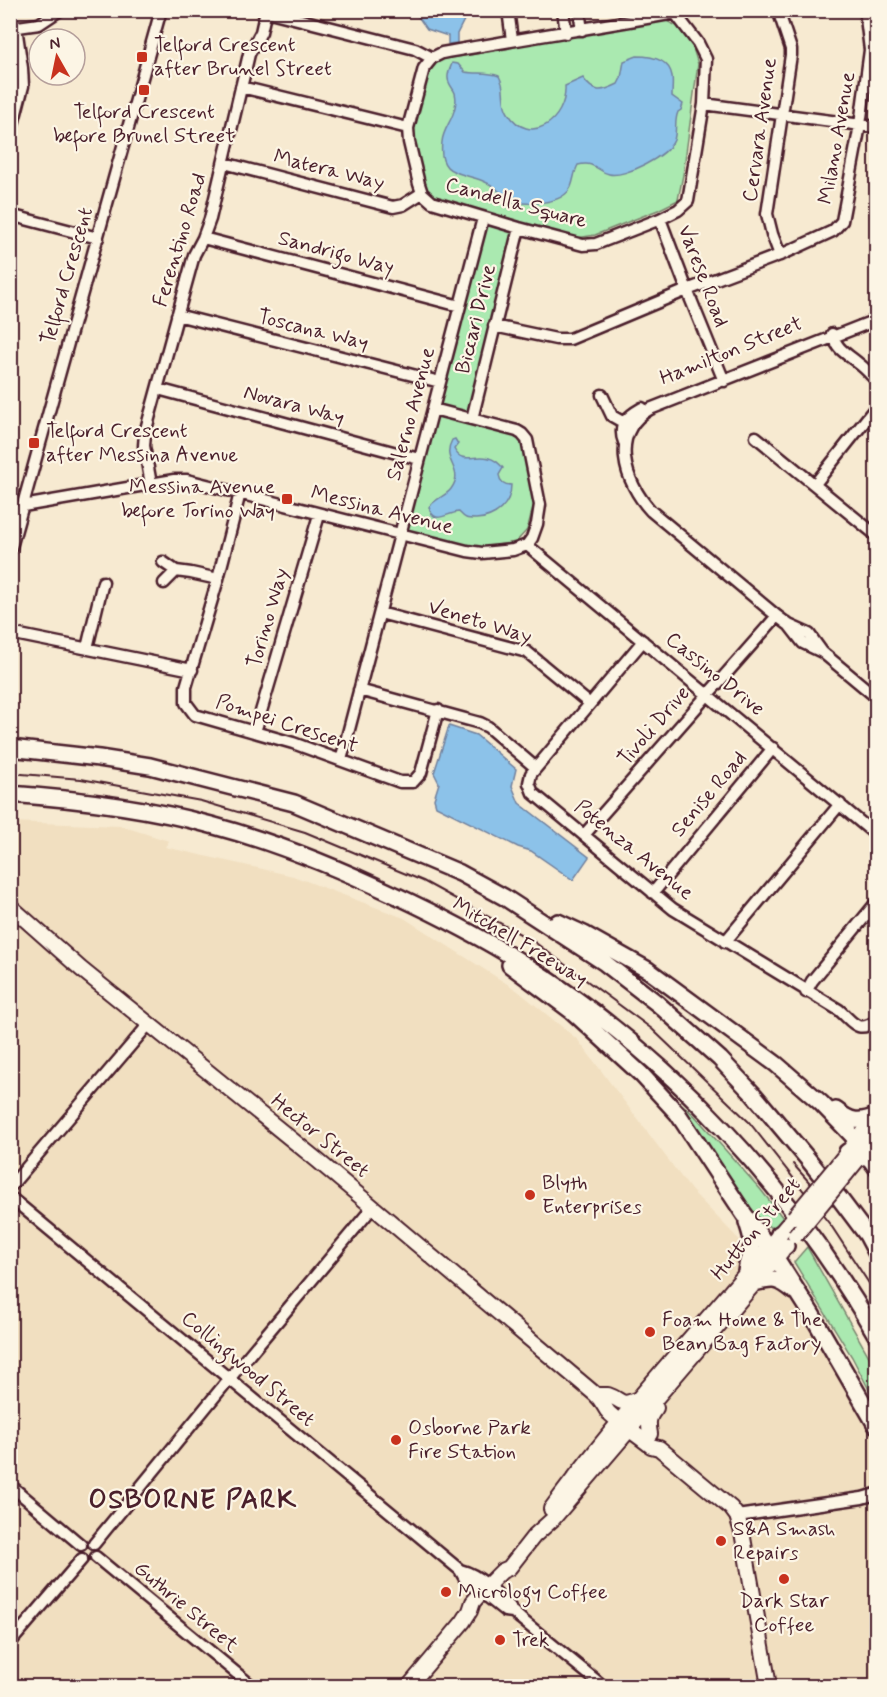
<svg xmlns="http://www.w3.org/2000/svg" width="887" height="1697" font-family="Mynerve,sans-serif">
	<rect width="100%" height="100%" fill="#f7ead1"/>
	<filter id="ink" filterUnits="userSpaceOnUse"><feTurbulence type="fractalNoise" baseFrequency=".0167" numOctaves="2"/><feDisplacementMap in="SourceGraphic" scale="12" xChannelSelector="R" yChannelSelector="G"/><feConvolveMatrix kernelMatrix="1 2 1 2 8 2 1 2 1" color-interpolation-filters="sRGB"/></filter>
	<g filter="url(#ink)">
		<path fill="#f1dfc0" d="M11,822L121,826L169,841L165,847L293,876L404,918L518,991L578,1040L691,1190L788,1290L876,1432V1686H11Z"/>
		<path fill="#aae9b0" stroke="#7a846e" stroke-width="1.5" d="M662,19L677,26L692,45L698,64L683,175L678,200L658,210L595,235L577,238L505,221L434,199L427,193L413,148L411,132L426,70L433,61L506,49L555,37Z
			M484,220L516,229L469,415L433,406Z
			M433,411L502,429L522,439L534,504L527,530L516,542L472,549L401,532Z
			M652,1077L695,1116L761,1190L783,1218L773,1228L761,1223L689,1120Z
			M807,1247L876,1369V1403L852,1357L794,1262Z"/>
		<path fill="#8cc2e9" stroke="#72819d" stroke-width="1.5" d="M414,11H459L465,18L457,34V43L448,44V36L427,29Z
			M637,56C651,56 669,59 672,76C673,82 672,89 672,96L683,104L681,110L678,112C674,121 677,131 674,140C668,156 625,178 609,174C596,171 596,161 578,165C574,172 574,180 571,187C562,206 525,204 508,202C502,193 494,185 483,181C460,171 438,177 442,142C443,129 453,120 455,107C456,103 456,97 455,93C453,87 447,84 448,76C448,72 451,67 452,63L458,64L465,72C476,74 488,72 499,76C501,80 503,85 503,90C504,99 503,105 508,113C529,147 567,121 565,86L583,78C594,94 602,92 618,84L621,78L624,61Z
			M455,439L458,444L454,449C464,470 484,444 503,468L499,475C500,482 504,485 511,485C511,505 495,518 476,519C473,519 468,519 466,518C463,517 461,514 459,512C446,513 434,526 429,507C436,498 446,496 451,489C466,469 440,462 452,440Z
			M449,726L476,735L516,769L512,786L519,803L589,857L573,880L531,851L518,847L436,806L434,799L439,783L434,773Z"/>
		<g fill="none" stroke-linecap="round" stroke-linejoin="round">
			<defs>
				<path id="minor" d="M508,10L512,40
					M563,10L566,33
					M579,10L582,30
					M778,10L791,49V55L767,214L772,234L780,255
					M266,11L415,49L432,58
					M675,13L698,43L706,59L704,104L688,201L678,210L660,219L596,244L583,245L519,228L432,202L422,193L419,184L409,142L408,128L424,68L432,58L442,53C519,39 597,27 675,13Z
					M11,28L39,24L60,10
					M241,87L408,128
					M704,104L876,127
					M10,136L23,86L22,68L16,27
					M224,163L393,207L403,205L422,193
					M10,215L98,238
					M660,219L687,290L724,381
					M203,238L460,306
					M177,315L440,382
					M494,326L556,339H570L687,290L785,253L833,231L842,221L860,125L870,50L865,10
					M832,334C838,351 845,352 858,363C865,368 870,374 876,380
					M158,389L419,459
					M602,395L612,416L628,425
					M472,419L519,228
					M756,437L876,535
					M624,442C617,424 628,416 642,408
					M151,484L144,446L145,433L194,255L203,238L210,219L249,54L261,32L266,10
					M815,484L876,407
					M240,493L218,579L186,687V703L195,715L293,743L400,782H413L421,773L438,710
					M23,506L174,480H187L467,551L482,553L513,550L527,545L532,538L537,524L540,505L527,440L522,434L517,431L433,409
					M527,545L876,835
					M10,551L161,10
					M163,562L176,571L191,573L218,579
					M164,583L176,571
					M380,613L527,652L590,704
					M789,625L803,643L822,652L876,697
					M10,633L192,670
					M643,641L531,774L529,783L533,793L673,909L839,1010C853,1022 857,1034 876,1021
					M87,648L103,582
					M822,652L809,634L789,625L777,616L651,511C624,482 609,433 650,409L876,320
					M359,690L480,723L488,727L536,768
					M255,732L319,515
					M341,760L483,218
					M584,835L777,616
					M653,893L773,748
					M725,942L840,804
					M806,992L812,981L876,903
					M10,1187L149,1024
					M10,1197L460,1570L465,1579L505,1611L513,1612L521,1619L603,1686
					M10,1485L81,1545
					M737,1516L862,1498L876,1494
					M94,1544L229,1379L373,1207
					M96,1557L252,1686
					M460,1570C480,1575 496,1592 510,1607
					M10,1643L82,1559"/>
				<path id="major" d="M10,906L81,969L317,1160L595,1394C603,1401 603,1406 609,1413C622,1425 637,1435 651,1446L659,1448L731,1508L737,1516L742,1532L769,1686
					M838,1164L876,1117
					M846,1174L876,1137
					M597,1395C597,1395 607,1395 608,1395C623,1400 619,1407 638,1399
					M650,1434C648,1422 648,1417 656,1408
					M551,1509C626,1407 713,1314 794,1217
					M409,1686L463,1622L470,1611L473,1602L487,1586L502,1571L509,1568L534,1536L553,1519L782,1251"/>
				<path id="highway" d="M10,748L99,758L150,766L294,803L460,873L504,897L605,963L658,1004L720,1059L754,1095L807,1158L840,1199L867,1235L876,1252
					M10,794C77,799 146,807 211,825C275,842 336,867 395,895C440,916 485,939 527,966C671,1057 791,1188 876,1335
					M558,922L584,934L648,970L776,1064L821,1103L852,1135L876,1167
					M510,965L573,1012L641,1074L678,1114L744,1214L763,1240L769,1246L776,1250H780L786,1246
					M836,1110C851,1122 859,1123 876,1116
					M847,1152L869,1158
					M779,1234L776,1250V1258L811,1313L876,1425
					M746,1274C746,1262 752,1254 752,1243C752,1236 749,1229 747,1222
					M754,1283C774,1278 778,1278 794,1291"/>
			</defs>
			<use href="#minor" stroke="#4a1f2b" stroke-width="15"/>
			<use href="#major" stroke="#4a1f2b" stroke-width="18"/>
			<use href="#highway" stroke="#4a1f2b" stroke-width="20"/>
			<use href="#minor" stroke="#fcf5e5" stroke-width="10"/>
			<use href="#major" stroke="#fcf5e5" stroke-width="14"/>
			<use href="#highway" stroke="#fcf5e5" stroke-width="15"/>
			<path stroke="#4a1f2b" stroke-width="2" d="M10,773L81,779L201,801L305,832L423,881L533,941L652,1029L749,1122L832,1227L876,1294
				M793,1164L810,1183L824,1204"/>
			<defs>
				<path id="major-bridge" d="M794,1217L838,1164
					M795,1236L846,1174"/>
			</defs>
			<use href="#major-bridge" stroke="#4a1f2b" stroke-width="18" stroke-linecap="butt"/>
			<use href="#major-bridge" stroke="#fcf5e5" stroke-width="14"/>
		</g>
	</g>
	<g fill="#c8321e" stroke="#fcf5e5" stroke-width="2">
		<rect x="136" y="51" width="12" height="12" rx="3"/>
		<rect x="138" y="84" width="12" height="12" rx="3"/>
		<rect x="28" y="437" width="12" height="12" rx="3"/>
		<rect x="281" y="493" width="12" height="12" rx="3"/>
		<circle cx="530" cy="1195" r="6"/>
		<circle cx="650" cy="1332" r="6"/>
		<circle cx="396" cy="1440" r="6"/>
		<circle cx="721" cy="1541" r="6"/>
		<circle cx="784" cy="1579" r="6"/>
		<circle cx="446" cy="1592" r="6"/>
		<circle cx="500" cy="1640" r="6"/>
	</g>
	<g text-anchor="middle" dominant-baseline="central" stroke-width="4.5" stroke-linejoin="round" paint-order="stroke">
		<g font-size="21" fill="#4a1f2b" stroke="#fcf5e5" text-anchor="start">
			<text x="154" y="45">Telford Crescent<tspan x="154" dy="24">after Brunel Street</tspan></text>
			<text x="144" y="112" text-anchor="middle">Telford Crescent<tspan x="144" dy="24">before Brunel Street</tspan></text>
			<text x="46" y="431">Telford Crescent<tspan x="46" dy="24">after Messina Avenue</tspan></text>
			<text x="275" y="487" text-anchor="end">Messina Avenue<tspan x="275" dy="24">before Torino Way</tspan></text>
			<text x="542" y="1183">Blyth<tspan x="542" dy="24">Enterprises</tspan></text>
			<text x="662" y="1320">Foam Home &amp; The<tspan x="662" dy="24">Bean Bag Factory</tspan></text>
			<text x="408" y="1428">Osborne Park<tspan x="408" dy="24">Fire Station</tspan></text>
			<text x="733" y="1529">S&amp;A Smash<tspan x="733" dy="24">Repairs</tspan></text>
			<text x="458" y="1592">Micrology Coffee</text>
			<text x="784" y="1601" text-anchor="middle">Dark Star<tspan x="784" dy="24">Coffee</tspan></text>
			<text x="512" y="1640">Trek</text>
		</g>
		<g font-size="21" fill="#4a1f2b" stroke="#fcf5e5">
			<text transform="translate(760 130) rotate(-82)">Cervara Avenue</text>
			<text transform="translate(837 138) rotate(-80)">Milano Avenue</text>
			<text transform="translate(329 170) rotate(14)">Matera Way</text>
			<text transform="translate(516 203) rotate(15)">Candella Square</text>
			<text transform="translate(180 240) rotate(-73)">Ferentino Road</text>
			<text transform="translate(336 253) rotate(15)">Sandrigo Way</text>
			<text transform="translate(67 276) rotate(-74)">Telford Crescent</text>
			<text transform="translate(703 276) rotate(69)">Varese Road</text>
			<text transform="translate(476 319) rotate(-76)">Biccari Drive</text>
			<text transform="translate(313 330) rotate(14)">Toscana Way</text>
			<text transform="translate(731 351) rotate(-22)">Hamilton Street</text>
			<text transform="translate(294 405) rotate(15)">Novara Way</text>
			<text transform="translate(411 414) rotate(-75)">Salerno Avenue</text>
			<text transform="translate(382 510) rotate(14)">Messina Avenue</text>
			<text transform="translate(268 618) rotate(-74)">Torino Way</text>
			<text transform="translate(480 622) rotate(17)">Veneto Way</text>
			<text transform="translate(715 674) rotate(39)">Cassino Drive</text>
			<text transform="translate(287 724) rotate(18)">Pompei Crescent</text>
			<text transform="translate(654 726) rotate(-49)">Tivoli Drive</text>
			<text transform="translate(709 794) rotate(-50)">Senise Road</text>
			<text transform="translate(634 850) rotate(39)">Potenza Avenue</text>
			<text transform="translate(520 942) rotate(31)">Mitchell Freeway</text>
			<text transform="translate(320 1136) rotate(39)">Hector Street</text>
			<text transform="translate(756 1229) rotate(-50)">Hutton Street</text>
			<text transform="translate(248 1369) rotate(40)">Collingwood Street</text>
			<text transform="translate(186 1607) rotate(40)">Guthrie Street</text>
		</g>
		<g font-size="27" font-weight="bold" letter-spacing="1.5" fill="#4a1f2b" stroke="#fcf5e5">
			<text x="193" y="1500">OSBORNE PARK</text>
		</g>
	</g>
	<rect width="887" height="1697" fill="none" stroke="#fcf5e5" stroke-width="36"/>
	<rect x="18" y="18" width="851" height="1661" fill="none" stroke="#4a1f2b" stroke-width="2" filter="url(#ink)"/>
	<g transform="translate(57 57) rotate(351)"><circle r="28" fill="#fcf5e5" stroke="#b59f9b" stroke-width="1.5"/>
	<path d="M0-4.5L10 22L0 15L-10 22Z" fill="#c8321e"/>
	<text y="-9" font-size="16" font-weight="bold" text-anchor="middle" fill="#4a1f2b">N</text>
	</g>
</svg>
